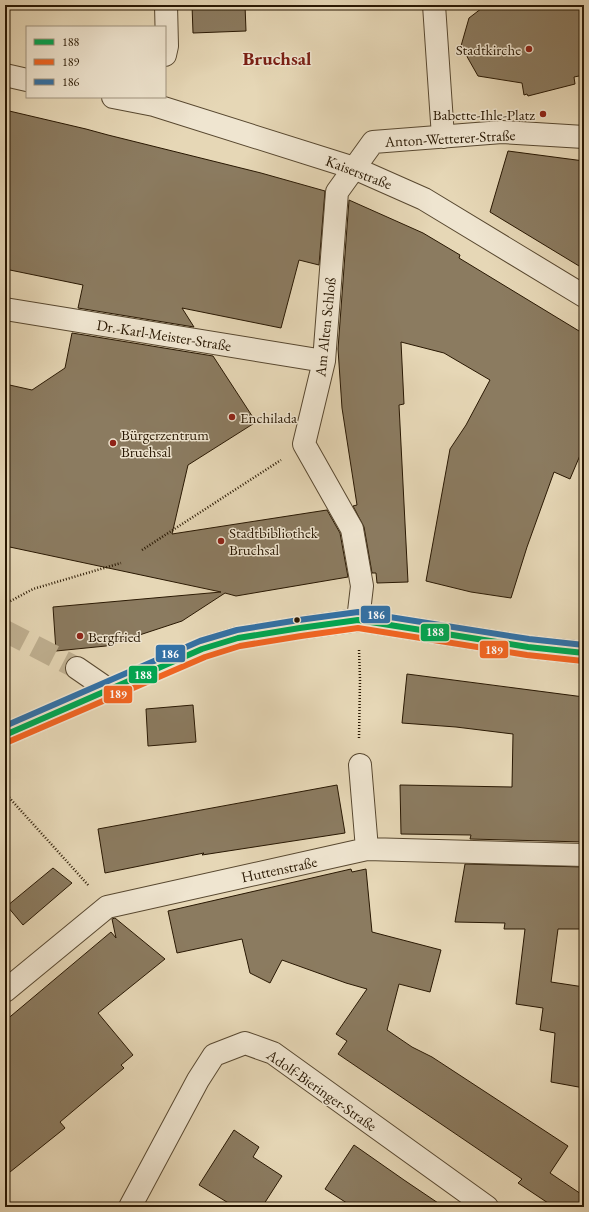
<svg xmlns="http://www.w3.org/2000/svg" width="589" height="1212" font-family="'EB Garamond',serif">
	<rect width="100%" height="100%" fill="#e6d7b6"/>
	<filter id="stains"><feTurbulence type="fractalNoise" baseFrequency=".005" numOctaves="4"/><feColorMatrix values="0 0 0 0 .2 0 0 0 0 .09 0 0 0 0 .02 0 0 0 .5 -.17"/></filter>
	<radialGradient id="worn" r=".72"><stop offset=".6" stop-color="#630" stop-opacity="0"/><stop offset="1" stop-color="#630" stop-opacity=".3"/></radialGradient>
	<path fill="#8b7b60" stroke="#291803" d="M192,5H245L246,31L193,33Z
		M486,5H584V75L574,77L575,84L528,96L527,94L524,95L522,83L478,76L461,46L469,18Z
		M5,110L86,129L108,135L261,173L325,191L319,265L299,260L281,328L182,308L194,327L78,308L83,285L5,269Z
		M508,151L584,161V269L490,212Z
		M349,200L423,233L460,255L459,258L584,334V446L570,479L554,472L527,547L511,598L471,592L426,581L450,449L466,425L490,380L444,353L401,342L404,404L399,405L408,582L377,583L376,573H372L364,527L353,506L357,505L342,408L338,349Z
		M72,333L213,356L256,422L188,465L172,534L327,510L340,533L348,577L236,596L225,593L182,621L106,646L56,651L53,607L221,592L5,546V384L32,390L65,368Z
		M407,674L584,697V842L470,839L471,835L401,834L400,785L512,787L513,734L456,727L402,723Z
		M193,705L196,742L148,746L146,709Z
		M337,785L345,833L202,855L204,853L105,873L98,829Z
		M465,864L584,867V929H558L551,982L584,987V1088L551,1082L555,1033L540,1030L543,1008L516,1004L525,929H504L505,923L455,922Z
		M53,868L72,883L23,925L7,906Z
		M351,869L352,872L366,869L372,932L441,950L430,992L399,984L387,1030L412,1047L432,1057L568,1146L550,1173L584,1196V1207H554L518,1183L522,1179L338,1054L347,1041L336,1034L367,989L346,983L282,960L270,983L250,973L242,939L177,953L168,911Z
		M115,918L165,959L98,1013L133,1055L121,1065L124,1068L60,1122L65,1128L5,1176V1021L111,932L116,938L112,919Z
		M234,1130L259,1147L253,1157L282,1176L262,1207H235L199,1185Z
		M354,1145L404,1180L444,1207H353L325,1189Z"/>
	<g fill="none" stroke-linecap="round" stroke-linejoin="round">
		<path stroke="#c0b192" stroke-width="22" stroke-dasharray="22 11" stroke-linecap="butt" d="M5,631L77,668"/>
		<defs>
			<path id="minor" d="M434,5L443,137
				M165,55L167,46L166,5
				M5,75L27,80
				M113,97L154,105L354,168L424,199L584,296
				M5,309L324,361
				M358,620L362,586L352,529L304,444L324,361L337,192L373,142L502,132L584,137
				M77,668L109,690
				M360,765L367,849
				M5,991L107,907L367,849L584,855
				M130,1207L198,1080L214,1055L245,1043L273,1053L487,1207"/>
			<path id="major" d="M18,729L202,649L238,638L300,628L358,620L528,647L584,653"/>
		</defs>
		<use href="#minor" stroke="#584830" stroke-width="24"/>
		<use href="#major" stroke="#291803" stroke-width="24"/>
		<path stroke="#291803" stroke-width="2.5" stroke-dasharray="1 2" stroke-linecap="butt" d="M142,550L281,460
			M5,604L33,589L121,563
			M359,738L360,680L359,649
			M5,793L89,886"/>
		<use href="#minor" stroke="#efe5d0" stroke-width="22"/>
		<use href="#major" stroke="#e6d7b6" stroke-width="22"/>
		<defs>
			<path id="bus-1" d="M5,735L202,649L238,638L300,628L358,620L528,647L584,653"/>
			<path id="bus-2" d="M8,742L205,657L240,646L301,636L358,628L527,655L583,661"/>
			<path id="bus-3" d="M5,726L200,641L237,630L299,620L358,612L529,639L584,645"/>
		</defs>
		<use href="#bus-1" stroke="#efe5d0" stroke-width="9"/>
		<use href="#bus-2" stroke="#efe5d0" stroke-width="9"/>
		<use href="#bus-3" stroke="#efe5d0" stroke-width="9"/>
		<use href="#bus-1" stroke="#00a651" stroke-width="6"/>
		<use href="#bus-2" stroke="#f26522" stroke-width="6"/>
		<use href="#bus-3" stroke="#3371a5" stroke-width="6"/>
	</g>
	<g fill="#8f2418" stroke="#efe5d0" stroke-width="1.5">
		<circle cx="529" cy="49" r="4"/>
		<circle cx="543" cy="114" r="4"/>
		<circle cx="232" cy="417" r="4"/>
		<circle cx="113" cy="443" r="4"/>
		<circle cx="221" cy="541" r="4"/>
		<circle cx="80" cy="636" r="4"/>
	</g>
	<circle fill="#291803" stroke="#efe5d0" stroke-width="1.5" cx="297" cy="620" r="3.5"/>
	<g text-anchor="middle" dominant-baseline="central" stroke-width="3" stroke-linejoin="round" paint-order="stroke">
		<g font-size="15" fill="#291803" stroke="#efe5d0" text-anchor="start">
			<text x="521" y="49" text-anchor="end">Stadtkirche</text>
			<text x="535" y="114" text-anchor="end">Babette-Ihle-Platz</text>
			<text x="240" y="417">Enchilada</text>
			<text x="121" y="434">Bürgerzentrum<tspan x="121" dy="17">Bruchsal</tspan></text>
			<text x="229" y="532">Stadtbibliothek<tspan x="229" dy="17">Bruchsal</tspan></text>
			<text x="88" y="636">Bergfried</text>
		</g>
		<g font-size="15" fill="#291803" stroke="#efe5d0">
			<text transform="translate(450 138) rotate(-3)">Anton-Wetterer-Straße</text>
			<text transform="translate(359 172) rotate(21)">Kaiserstraße</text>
			<text transform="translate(325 327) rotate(-84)">Am Alten Schloß</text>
			<text transform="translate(164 335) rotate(9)">Dr.-Karl-Meister-Straße</text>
			<text transform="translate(279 869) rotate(-12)">Huttenstraße</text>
			<text transform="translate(322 1090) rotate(35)">Adolf-Bieringer-Straße</text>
		</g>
		<g font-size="19" font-weight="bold" fill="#7a1f14" stroke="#efe5d0">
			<text x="277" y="58">Bruchsal</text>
		</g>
	</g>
	<g stroke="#efe5d0" stroke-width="1.5">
		<rect x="360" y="605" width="31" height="19" rx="4" fill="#3371a5"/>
		<rect x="420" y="623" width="30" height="19" rx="4" fill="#00a651"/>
		<rect x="479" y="640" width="30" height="19" rx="4" fill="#f26522"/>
		<rect x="155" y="644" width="31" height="19" rx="4" fill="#3371a5"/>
		<rect x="128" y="665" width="30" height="19" rx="4" fill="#00a651"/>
		<rect x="103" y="685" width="30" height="19" rx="4" fill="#f26522"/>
	</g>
	<g font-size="11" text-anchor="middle" font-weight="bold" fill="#fff">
		<text x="376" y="619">186</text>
		<text x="435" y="636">188</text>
		<text x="494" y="654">189</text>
		<text x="170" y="658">186</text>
		<text x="143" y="679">188</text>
		<text x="118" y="698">189</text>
	</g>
	<rect width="589" height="1212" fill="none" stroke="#e6d7b6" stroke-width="20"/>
	<rect x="6" y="6" width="577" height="1200" fill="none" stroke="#291803" stroke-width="2"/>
	<rect x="10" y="10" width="569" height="1192" fill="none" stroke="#291803"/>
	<rect x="26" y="26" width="140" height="72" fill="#efe5d0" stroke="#a0937e"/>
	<rect x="34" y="39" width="20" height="6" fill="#00a651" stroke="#a0937e"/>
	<text x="62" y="46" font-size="12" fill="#291803">188</text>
	<rect x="34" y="59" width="20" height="6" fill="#f26522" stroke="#a0937e"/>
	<text x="62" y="66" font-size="12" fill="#291803">189</text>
	<rect x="34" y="79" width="20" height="6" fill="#3371a5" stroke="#a0937e"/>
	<text x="62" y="86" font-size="12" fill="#291803">186</text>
	<rect width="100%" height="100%" filter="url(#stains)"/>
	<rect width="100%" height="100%" fill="url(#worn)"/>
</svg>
